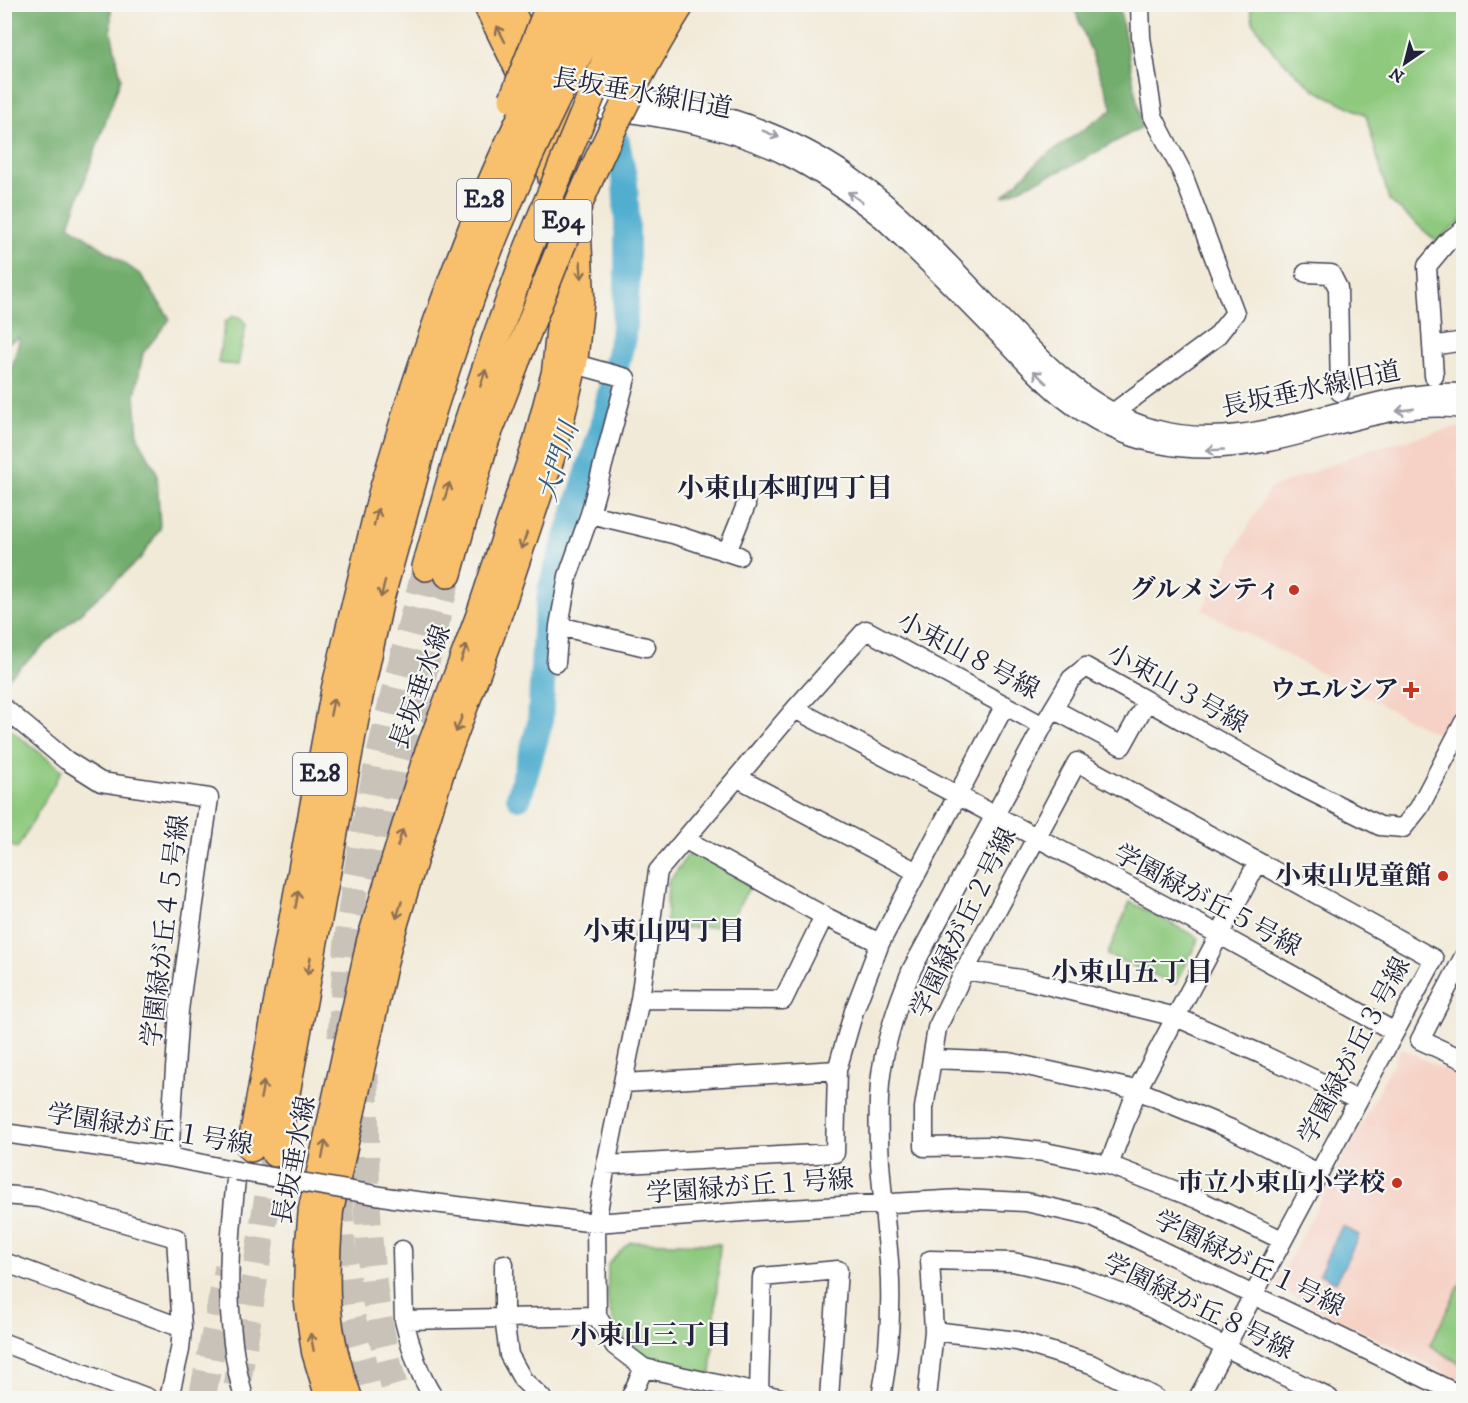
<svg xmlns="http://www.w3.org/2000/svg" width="1468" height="1403" font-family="'IM FELL DW Pica','Noto Serif JP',serif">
	<rect width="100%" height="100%" fill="#f6f6f2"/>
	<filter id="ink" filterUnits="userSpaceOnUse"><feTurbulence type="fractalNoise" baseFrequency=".0167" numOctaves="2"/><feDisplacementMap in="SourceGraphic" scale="12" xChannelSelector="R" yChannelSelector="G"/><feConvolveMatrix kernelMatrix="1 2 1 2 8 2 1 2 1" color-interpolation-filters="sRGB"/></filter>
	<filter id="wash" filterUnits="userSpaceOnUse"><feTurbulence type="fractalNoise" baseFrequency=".008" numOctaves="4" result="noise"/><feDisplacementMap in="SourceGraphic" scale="24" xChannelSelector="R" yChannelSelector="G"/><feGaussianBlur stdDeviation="1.35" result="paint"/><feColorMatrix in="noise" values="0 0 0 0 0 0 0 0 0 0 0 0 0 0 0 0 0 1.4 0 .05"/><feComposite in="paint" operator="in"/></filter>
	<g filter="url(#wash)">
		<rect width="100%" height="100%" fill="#f2ead8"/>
		<path fill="#f6d1c5" d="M1457,427L1464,428L1463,695L1442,737L1202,610L1269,489L1370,449Z
			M1401,1048L1463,1079V1382L1275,1287Z"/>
		<path fill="#8ec97e" stroke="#58765c" stroke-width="1.5" d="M1250,5H1463V220L1436,241L1389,200L1366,115L1315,90L1274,53L1253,22Z
			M233,316L240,317L246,324L238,365L218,363L225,322Z
			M4,725L62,770L17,849L5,841Z
			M695,853L751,885L727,926L666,929L668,883L687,856Z
			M1130,902L1199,938L1176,984L1107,955Z
			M630,1242L720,1244L711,1375C668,1366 624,1359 610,1311C606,1297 608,1278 608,1264Z
			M1463,1278L1464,1366H1463L1430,1345Z"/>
		<path fill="#72ad6d" stroke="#4a6854" stroke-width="1.5" d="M9,4L111,5V31L121,78L69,225L141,275L170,319L143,353L135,395L138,437L157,473L160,529L140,559L5,681L4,395L20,337L5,344L4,14Z
			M1073,5H1119L1142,127L1073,165L1003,196L1041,159L1113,109Z"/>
		<path fill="#51aecf" stroke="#3a6885" stroke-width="1.5" d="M1342,1226L1359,1235L1336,1282L1319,1274Z"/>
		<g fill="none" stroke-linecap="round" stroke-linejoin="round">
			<path stroke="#51aecf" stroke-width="26" d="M519,797L540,723L545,629L551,587L601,432L623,337L627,288V222L625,182L617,142"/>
		</g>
	</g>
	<g filter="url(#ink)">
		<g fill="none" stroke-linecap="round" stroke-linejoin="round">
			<path stroke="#c8c2b9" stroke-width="27" stroke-dasharray="27 14" stroke-linecap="butt" d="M380,880L402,759L448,574
				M341,1038C344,994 346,950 352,906C368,792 397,679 426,567
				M365,1074C366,1165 364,1256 384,1345C388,1363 392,1381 398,1398
				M339,1196L342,1245L351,1313L373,1398
				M237,1386L275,1153
				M202,1398L228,1267"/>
			<defs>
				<path id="minor" d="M551,89C601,95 651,99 700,110C753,123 806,145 850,176C910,217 958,274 1008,325C1050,368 1094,412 1154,429C1258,458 1359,387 1464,393
					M544,102C568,104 592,108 616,111C675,119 733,129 787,156C822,173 852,195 882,219C921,255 958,293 995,331C1017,353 1038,378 1063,398C1124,446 1188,457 1263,443C1330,431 1395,400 1464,409
					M1306,273L1331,274L1338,288L1340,392
					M1432,346L1464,341
					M1434,376L1427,266L1447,242L1464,229
					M1106,418L1216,337L1235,313L1182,172L1153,116L1141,37L1140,4
					M590,514L673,534L739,556
					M727,552L746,505
					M559,626L646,647
					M556,663L559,626L568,576L590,514L626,378L575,364
					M4,708L66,760L101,782L209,798L179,1010L169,1157
					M795,709L866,630L1043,726
					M1053,709L1122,746L1147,701
					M738,778L917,872
					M686,840L824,916L880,943
					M1464,956L1420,1040L1464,1060
					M965,970L1026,980L1176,1017L1261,1054L1358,1100
					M640,999L783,1000L824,916
					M932,1059L1009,1062L1137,1090L1231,1129L1318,1173
					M624,1083L837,1070
					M4,1133L169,1157L237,1171C228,1247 223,1323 244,1398
					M606,1165L835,1153L837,1070L854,1011L880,943L1005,705
					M1109,1165L1137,1090L1258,862
					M4,1195L39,1198L176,1238L182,1328L180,1350L169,1398
					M393,1198L596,1223L755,1211L961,1199L1026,1202L1092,1217L1464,1397
					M402,1250L404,1320
					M4,1262L182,1328
					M934,1331L1017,1341L1091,1364L1156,1398
					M4,1343L148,1398
					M759,1393L762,1277L838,1270L829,1398
					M434,1398C418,1374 411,1348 404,1320L504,1318V1264
					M542,1398L523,1380L509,1355L504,1318L597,1316
					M630,1398L644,1368
					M781,1398L644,1368L615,1346L597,1316L596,1223L606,1165L640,999L658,871L795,709L1220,935L1395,1032
					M881,1398C889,1355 892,1305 889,1261C884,1202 875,1144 880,1083C884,1043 897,1006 912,969L1043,726L1071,679L1086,667L1298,785L1380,826L1403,828L1419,808L1464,722
					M927,1398L934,1331L930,1260L1013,1262L1075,1276L1128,1296L1225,1347L1329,1398
					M1198,1398L1434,959L1077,762L965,970L937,1028L924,1108V1147L989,1146L1045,1152L1109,1165L1197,1199L1282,1240"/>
				<path id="major" d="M485,4L527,89
					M328,1398L314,1352L306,1296L307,1253L311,1208L369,941L425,758L478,616L535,444L554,372L562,295L558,220L545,148L539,122
					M350,1398C324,1330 325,1282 331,1211L389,946L444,765L497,622L555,449L575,364L582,296L578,218L565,143L550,88L509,4"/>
				<path id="highway" d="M426,567L464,434
					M448,574L485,441
					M251,1148L335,690L382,494L409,405
					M275,1153L359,697L380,599L432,412"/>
			</defs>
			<use href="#minor" stroke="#414053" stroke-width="21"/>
			<use href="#major" stroke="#414053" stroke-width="27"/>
			<use href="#highway" stroke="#414053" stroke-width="30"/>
			<use href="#minor" stroke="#fff" stroke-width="18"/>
			<use href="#major" stroke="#f8bf6c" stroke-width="24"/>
			<use href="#highway" stroke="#f8bf6c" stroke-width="27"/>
			<defs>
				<path id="minor-bridge" d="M237,1171L393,1198"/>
				<path id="highway-bridge" d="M621,75L651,4
					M513,99L550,4
					M409,405C429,344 450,283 474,224C504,149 541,76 578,4
					M432,412C452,350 473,287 498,227C530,151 566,77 605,4
					M464,434L496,338L528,249L629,4
					M485,441C544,292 595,140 681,4"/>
			</defs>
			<use href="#minor-bridge" stroke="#414053" stroke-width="21" stroke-linecap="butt"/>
			<use href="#highway-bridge" stroke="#414053" stroke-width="30" stroke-linecap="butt"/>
			<use href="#minor-bridge" stroke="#fff" stroke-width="18"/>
			<use href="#highway-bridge" stroke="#f8bf6c" stroke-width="27"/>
		</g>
		<defs><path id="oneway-shaft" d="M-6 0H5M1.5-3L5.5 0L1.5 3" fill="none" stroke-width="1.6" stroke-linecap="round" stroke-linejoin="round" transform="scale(1.5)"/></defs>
		<g stroke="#8d7054">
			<use href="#oneway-shaft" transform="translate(501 34) rotate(-117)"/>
			<use href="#oneway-shaft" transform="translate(581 270) rotate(87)"/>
			<use href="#oneway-shaft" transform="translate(483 378) rotate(-72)"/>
			<use href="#oneway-shaft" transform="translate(447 491) rotate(-73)"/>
			<use href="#oneway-shaft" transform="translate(376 517) rotate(-76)"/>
			<use href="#oneway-shaft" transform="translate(524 541) rotate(109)"/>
			<use href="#oneway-shaft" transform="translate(383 589) rotate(105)"/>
			<use href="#oneway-shaft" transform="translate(464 653) rotate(-70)"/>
			<use href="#oneway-shaft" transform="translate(332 707) rotate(-79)"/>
			<use href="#oneway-shaft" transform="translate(459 724) rotate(110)"/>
			<use href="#oneway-shaft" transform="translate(400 838) rotate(-73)"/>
			<use href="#oneway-shaft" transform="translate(297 899) rotate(-80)"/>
			<use href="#oneway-shaft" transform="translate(399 910) rotate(107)"/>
			<use href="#oneway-shaft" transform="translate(309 966) rotate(100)"/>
			<use href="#oneway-shaft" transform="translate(262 1090) rotate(-80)"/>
			<use href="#oneway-shaft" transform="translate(324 1149) rotate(-78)"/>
			<use href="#oneway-shaft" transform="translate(312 1342) rotate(-101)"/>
		</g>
		<g stroke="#9c9ca7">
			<use href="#oneway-shaft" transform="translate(771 134) rotate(22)"/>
			<use href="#oneway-shaft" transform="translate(855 197) rotate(-144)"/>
			<use href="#oneway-shaft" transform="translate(1040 377) rotate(-136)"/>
			<use href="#oneway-shaft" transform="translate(1405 410) rotate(172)"/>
			<use href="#oneway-shaft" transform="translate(1215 450) rotate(177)"/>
		</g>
	</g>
	<g fill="#c8321e" stroke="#f6f6f2" stroke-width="2">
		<circle cx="1294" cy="590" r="6"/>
		<path d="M1408 681h6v6h6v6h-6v6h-6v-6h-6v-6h6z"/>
		<circle cx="1443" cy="876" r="6"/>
		<circle cx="1397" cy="1183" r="6"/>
	</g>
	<g text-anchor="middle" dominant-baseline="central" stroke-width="4.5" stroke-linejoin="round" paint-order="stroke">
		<g fill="#f6f6f2" stroke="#626272" stroke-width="1.5">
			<rect x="457" y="179" width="54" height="42" rx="4.5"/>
			<rect x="534.5" y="200" width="57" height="42" rx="4.5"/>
			<rect x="293" y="753" width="54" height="42" rx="4.5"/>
		</g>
		<g font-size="24" font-weight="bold" fill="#22223b">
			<text x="484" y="200">E28</text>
			<text x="563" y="221">E94</text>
			<text x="320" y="774">E28</text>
		</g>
		<g font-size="26" fill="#22223b" stroke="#f6f6f2">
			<text transform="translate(642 94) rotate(10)">長坂垂水線旧道</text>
			<text transform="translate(1311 390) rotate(-12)">長坂垂水線旧道</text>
			<text transform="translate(968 656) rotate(28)">小束山８号線</text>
			<text transform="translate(421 687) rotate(-70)">長坂垂水線</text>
			<text transform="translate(1177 689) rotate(29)">小束山３号線</text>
			<text transform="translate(1207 901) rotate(28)">学園緑が丘５号線</text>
			<text transform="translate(964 923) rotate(-64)">学園緑が丘２号線</text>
			<text transform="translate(166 931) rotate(-83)">学園緑が丘４５号線</text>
			<text transform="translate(1355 1051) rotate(-62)">学園緑が丘３号線</text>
			<text transform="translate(150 1130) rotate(9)">学園緑が丘１号線</text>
			<text transform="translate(295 1160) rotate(-79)">長坂垂水線</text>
			<text transform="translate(750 1187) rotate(-4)">学園緑が丘１号線</text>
			<text transform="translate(1249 1264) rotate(26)">学園緑が丘１号線</text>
			<text transform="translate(1198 1307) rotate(26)">学園緑が丘８号線</text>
		</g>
		<g font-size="26" font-weight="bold" fill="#22223b" stroke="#f6f6f2" text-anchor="end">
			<text x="1282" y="590">グルメシティ</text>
			<text x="1399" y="690">ウエルシア</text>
			<text x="1431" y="876">小束山児童館</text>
			<text x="1385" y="1183">市立小束山小学校</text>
		</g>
		<g font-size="27" font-style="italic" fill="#355a76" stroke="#f6f6f2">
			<text transform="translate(559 462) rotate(-73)">大門川</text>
		</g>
		<g font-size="27" font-weight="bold" fill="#22223b" stroke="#f6f6f2">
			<text x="785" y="489">小束山本町四丁目</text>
			<text x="664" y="932">小束山四丁目</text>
			<text x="1132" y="973">小束山五丁目</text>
			<text x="651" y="1336">小束山三丁目</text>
		</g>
	</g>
	<rect width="1468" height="1403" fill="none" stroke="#f6f6f2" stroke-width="24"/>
	<g transform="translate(1405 63) rotate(215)" stroke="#f6f6f2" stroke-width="4.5" paint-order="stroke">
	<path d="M0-4.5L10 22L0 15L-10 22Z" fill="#22223b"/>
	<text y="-9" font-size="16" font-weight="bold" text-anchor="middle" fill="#22223b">N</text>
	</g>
</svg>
